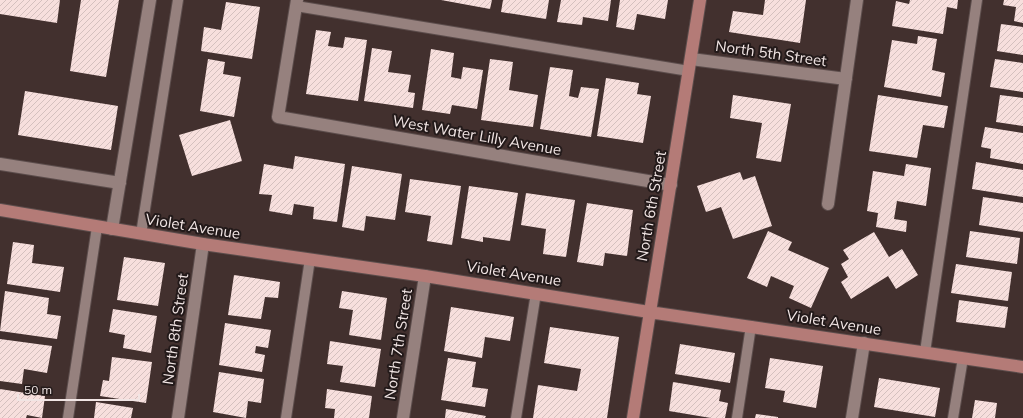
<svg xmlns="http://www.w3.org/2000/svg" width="1023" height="418" font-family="Mulish,sans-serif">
	<defs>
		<pattern id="building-hatch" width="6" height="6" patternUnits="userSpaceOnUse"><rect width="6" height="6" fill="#f7dfdd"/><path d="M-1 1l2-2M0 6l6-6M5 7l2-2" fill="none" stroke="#d4c0be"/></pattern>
	</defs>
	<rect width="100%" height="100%" fill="#42302e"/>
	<path fill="url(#building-hatch)" d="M0,0H60L57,23L0,14Z
		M81,0H119L106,77L70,71Z
		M441,0H492L490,9Z
		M503,0H549L546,19L501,12Z
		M561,0H611L608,21L583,17L582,25L557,22Z
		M620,0H668L665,19L637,14L634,30L616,27Z
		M765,0H806L800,43L729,32L733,11L763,15Z
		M910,0H958L957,9L947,7L943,34L892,26L896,1L909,4Z
		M1004,0H1023V23L1014,21L1016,7L1003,5Z
		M226,2L260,7L252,59L201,51L204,27L221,30Z
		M1001,24L1023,27V55L997,51Z
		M316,30L331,32L328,46L343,48L345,37L367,40L358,101L306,94Z
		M918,36L937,39L932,70L945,73L941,97L884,87L892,40L917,44Z
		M372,48L392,51L388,72L411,75L408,92L415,93L413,108L364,101Z
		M431,49L454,53L451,77L461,79L463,67L483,70L477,109L452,105L450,114L422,110Z
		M208,59L225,62L223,74L241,77L234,117L200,111Z
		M490,59L513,62L509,90L538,95L533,127L481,120Z
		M995,59L1023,63V92L990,87Z
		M550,67L573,70L569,96L578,98L581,87L599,89L591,137L540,129Z
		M606,78L639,83L637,94L651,96L643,143L597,136Z
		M25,91L118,106L111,150L18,135Z
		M733,95L791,104L781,162L756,158L762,123L730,118Z
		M878,95L948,106L944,128L923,125L917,158L869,151Z
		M1000,95L1023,98V126L996,122Z
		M230,120L242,161L192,176L179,135Z
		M985,127L1023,133V164L990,158L991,149L981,147Z
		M295,156L345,164L337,222L313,219L314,207L294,204L292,215L269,211L272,195L259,194L264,164L293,169Z
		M976,162L1023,170V197L972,189Z
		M906,164L931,168L926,206L897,201L894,219L907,221L906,232L876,227L878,213L867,211L873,171L904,176Z
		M352,166L402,174L395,220L366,216L364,231L342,227Z
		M740,172L743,180L755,176L772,226L733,239L721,207L706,212L697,186Z
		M410,179L461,186L452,245L427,241L431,216L405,212Z
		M469,186L518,193L510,241L483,237V242L461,238Z
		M526,193L575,200L566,257L543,254L546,229L521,225Z
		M983,197L1023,203V232L979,225Z
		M587,203L633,210L627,256L605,253L603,266L577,262Z
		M768,231L792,242L788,250L829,268L811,308L789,298L794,286L771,276L767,287L747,278Z
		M970,231L1020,238L1017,264L966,257Z
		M874,232L889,257L902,249L918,275L896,289L888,276L851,299L841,282L848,277L841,264L849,259L843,250Z
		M13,242L34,245L32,263L64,267L60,292L7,284Z
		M124,257L165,263L158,306L117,300Z
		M956,264L1012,272L1008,301L951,293Z
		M234,275L280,282L278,298L265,297L261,319L228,315Z
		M5,291L49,298L47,314L61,316L57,339L0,331Z
		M342,291L387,298L381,340L349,335L353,310L339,308Z
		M959,300L1008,307L1005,328L956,322Z
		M451,307L514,317L510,341L485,337L482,358L444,351Z
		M113,309L157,316L151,353L123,348L125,335L109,332Z
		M225,323L271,330L268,348L256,346L255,353L265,355L262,372L219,365Z
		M550,327L619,337L607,418H533L538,385L577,391L581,369L544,363Z
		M0,339L52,346L47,373L24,369L22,384L0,381Z
		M330,341L381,349L375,387L340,382L343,366L327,364Z
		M680,344L735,353L730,383L675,374Z
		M112,357L152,362L146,403L100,396L103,380L109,381Z
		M448,358L476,362L472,387L488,389L485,407L441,400Z
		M770,358L823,366L816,408L783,402L785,391L765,388Z
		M219,372L264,379L261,403L248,401L246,418L213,412Z
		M879,378L940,388L935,417L874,407Z
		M673,382L721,390L719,401L728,403L725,418H711L669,411Z
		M0,389L45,396L42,418L27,415L26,418H0Z
		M327,389L372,396L369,418H334L335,409L325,408Z
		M975,400L997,403L995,418H972Z
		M96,402L133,408L131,418H94Z
		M446,409L486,416L485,418H445Z
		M756,414L778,417V418H755Z"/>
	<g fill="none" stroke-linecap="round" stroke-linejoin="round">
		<defs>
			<path id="lane" d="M296,6L689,71
				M141,234L178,0
				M925,352L977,0
				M68,418L97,227
				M286,418L310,259
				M516,418L536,293
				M737,418L751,326
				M953,418L963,358"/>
			<path id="street" d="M297,0L278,117L671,185
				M691,59L846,79
				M0,164L120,183
				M828,204L857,0
				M112,229L150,0
				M178,418L203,244
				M403,418L425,276
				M852,418L864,343"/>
			<path id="secondary" d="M0,210L203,244L425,276L649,312L1023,367
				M633,418L700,0"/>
		</defs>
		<use href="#lane" stroke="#5c4d4c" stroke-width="12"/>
		<use href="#street" stroke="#5c4d4c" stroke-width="14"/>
		<use href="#secondary" stroke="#5c4d4c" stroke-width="14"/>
		<use href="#lane" stroke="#96817e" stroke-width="10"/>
		<use href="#street" stroke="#96817e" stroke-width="12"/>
		<use href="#secondary" stroke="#b47b77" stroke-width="12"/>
	</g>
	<g text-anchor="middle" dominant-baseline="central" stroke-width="4" stroke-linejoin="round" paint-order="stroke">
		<g font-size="15" fill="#f1e5e4" stroke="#231a1a">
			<text transform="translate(771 53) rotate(8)">North 5th Street</text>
			<text transform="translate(477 135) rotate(10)">West Water Lilly Avenue</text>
			<text transform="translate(651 206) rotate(-80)">North 6th Street</text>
			<text transform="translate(193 226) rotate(9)">Violet Avenue</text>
			<text transform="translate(514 273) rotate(9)">Violet Avenue</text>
			<text transform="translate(834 322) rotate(9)">Violet Avenue</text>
			<text transform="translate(175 329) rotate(-82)">North 8th Street</text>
			<text transform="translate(398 344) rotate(-81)">North 7th Street</text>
		</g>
	</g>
	<path d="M18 394v6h121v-6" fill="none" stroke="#f1e5e4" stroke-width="2"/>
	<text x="24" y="394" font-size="12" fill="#f1e5e4" stroke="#231a1a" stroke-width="3" paint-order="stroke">50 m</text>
</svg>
